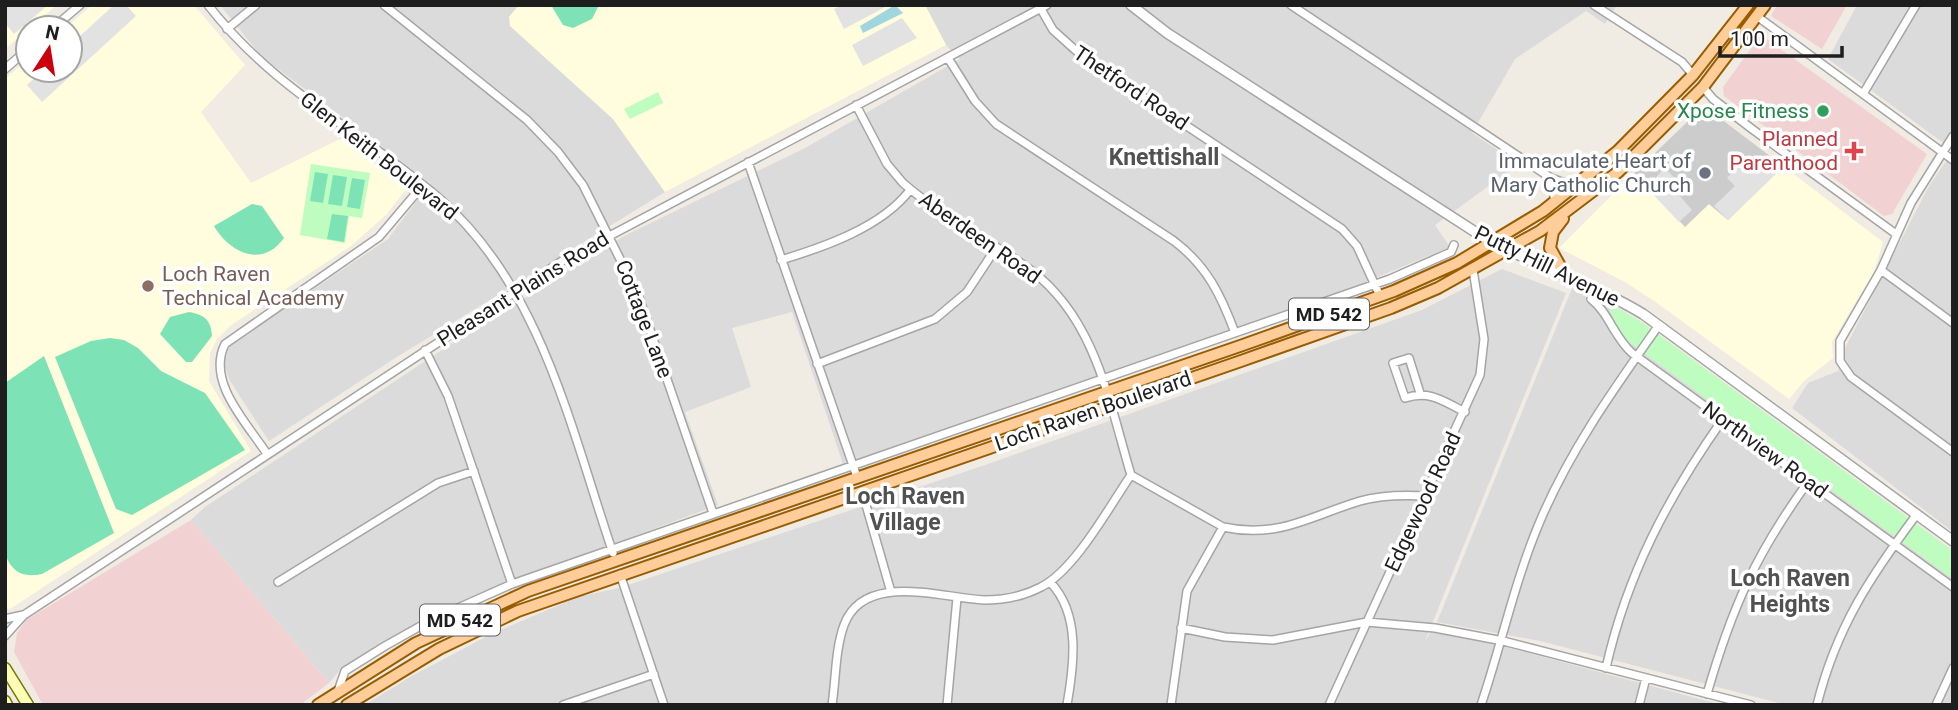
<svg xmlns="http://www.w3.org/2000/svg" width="1958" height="710" font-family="Roboto,sans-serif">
	<rect width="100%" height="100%" fill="#f0ebe3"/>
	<path fill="#dcdbdb" d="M220,5H519L509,17L613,119L665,192L392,360L269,441L230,381L224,365L229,346L388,239L430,183L261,56Z
		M925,5H1617L1605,24L1586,11L1515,59L1472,133L1519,164L1435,225L1450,247L1327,298L843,464L792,312L732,328L751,387L685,412L718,505L465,599L377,645L341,669L329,683L191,520L205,507L457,340L626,235L805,148L960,59L946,45Z
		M1857,5H1953V150L1828,59Z
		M1953,151V532L1792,408L1808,383L1838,371L1846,346L1929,186Z
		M1502,269L1566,293L1425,641L1432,630L1491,643L1722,705H365L410,677L491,634L578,597L619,588L985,465L1422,310Z
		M1573,286L1606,301L1620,332L1629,342L1953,579V705H1787L1540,641L1437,622Z"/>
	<path fill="#f2d1d2" d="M1777,5H1847L1822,49L1771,16Z
		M1761,35L1927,154L1892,214L1884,216L1724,96L1723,87Z
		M191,520L329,683L300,705H43L14,652L17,633L26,620Z"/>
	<path fill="#fffddd" d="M5,5H57L5,49Z
		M92,5H194L245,65L201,112L251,183L340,139L407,188L387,214L351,246L230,326L217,339L210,353L209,381L251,451L10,609L5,608V79L28,59V70H70V28H65Z
		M519,5H925L946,45L665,192L613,119L510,26L509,17Z
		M1783,166L1883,242L1874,272L1832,342L1833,358L1804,381L1789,399L1657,303L1625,282L1559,248L1634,173L1646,187L1709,204L1728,220Z"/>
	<path fill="#ccc" d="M1704,106L1783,166L1728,220L1709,204L1685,227L1634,173Z"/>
	<path fill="#befcbf" d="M658,92L663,103L630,119L624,109Z
		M311,164L370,173L362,218L349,216L345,243L300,235Z
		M1606,301L1643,323L1953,551V579L1629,342L1620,332Z"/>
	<path fill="#7de3b6" d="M551,5H599L592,19L573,28L563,25Z
		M315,172L328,174L323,203L310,201Z
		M333,175L347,177L342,206L328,204Z
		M352,178L365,180L360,209L347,207Z
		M252,204L262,206L284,238C262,269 229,252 214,226Z
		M332,214L348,216L344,242L327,239Z
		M189,312C205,315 211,320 212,336L192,362H186L160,334L170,317Z
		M110,338L124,340L138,348L161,371L205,393L245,450L132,515L116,509L55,357L91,341Z
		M44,356L114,533L42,574C22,578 12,572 5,554V383Z"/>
	<path fill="#e2e2e2" d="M5,5H48L14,34L5,23Z
		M114,5H126L136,16L42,102L27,85L43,70H70V45Z
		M842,5H889L844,29L834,9Z
		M902,18L917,38L863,66L852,45Z
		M1746,159L1756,166L1764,159L1778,172L1728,220L1714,206L1735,186L1727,178Z
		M1665,168L1685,189L1679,195L1692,210L1679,222L1646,187Z"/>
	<path fill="#a1d5e0" d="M895,5L903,13L863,33L860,26Z"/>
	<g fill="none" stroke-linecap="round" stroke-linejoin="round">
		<defs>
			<path id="minor" d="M208,5C275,91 360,130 440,199C542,288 571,430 613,553
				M384,5L527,120L558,152L583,185L638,295L713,513
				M1291,5L1551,178L1575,187
				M1594,5L1682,62L1693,75
				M1041,9L1053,30L1083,57L1342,229L1357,246L1380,296
				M1758,17L1953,160
				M53,28L80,5
				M227,29L256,5
				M948,58L975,101L996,124L1174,241C1207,266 1221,295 1235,333
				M5,69L28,49
				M1703,87L1713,99L1752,129L1896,234
				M1863,94L1916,5
				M856,105L887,164L903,183C942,217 990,240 1032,271C1096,320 1109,402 1131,475
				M1953,136L1911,203L1881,270L1840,341V361L1851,377L1953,452
				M748,162L857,477
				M1551,178L1555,203
				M781,260C824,247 882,227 910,190
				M1881,270L1953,323
				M1591,299C1609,313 1614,337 1632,353L1953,587
				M425,350L448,396L512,584
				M817,364L935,319L967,292L996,248
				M1420,393L1409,358L1393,363L1405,398C1430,390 1443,401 1465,412
				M267,454C247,423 206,382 225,344L379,237L423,185
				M1131,475L1223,527C1278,539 1310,516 1360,501C1381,495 1404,495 1425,496
				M862,491L891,592
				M620,574L664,705
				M278,582L438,483L474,471
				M1050,582C1081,614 1074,665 1067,705
				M5,619L23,615
				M1181,628L1225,637L1273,640L1367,622L1435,628L1503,641L1751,705
				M5,636L24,615L562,261L1047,5
				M1606,668C1627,574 1668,497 1723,419
				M338,691L345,671L385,646L433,619L512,584L1390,279L1451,252L1454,245
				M1707,694C1732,607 1756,554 1808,482
				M563,705L654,674
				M832,705C836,679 835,650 844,625C864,571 942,598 984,600C1004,600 1024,596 1041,587C1075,570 1109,507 1131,475
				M947,705L957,598
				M1171,705L1187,591L1223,527
				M1329,705L1480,375L1484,339L1473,270
				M1481,705C1501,646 1514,584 1538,526C1568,453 1613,390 1659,325
				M1639,705L1646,678
				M1817,705C1836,628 1870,577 1917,514
				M1936,705L1953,668"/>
			<path id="tertiary" d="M1131,5L1167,33L1483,237C1535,266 1592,283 1643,314L1953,541"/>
			<path id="secondary" d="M5,668L28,705
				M5,701L7,705"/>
			<path id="primary" d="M1563,219L1553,232L1550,248L1565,275
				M318,705L416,643L528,591L1240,346L1394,291L1457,263L1543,211L1618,151L1693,75L1748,5
				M347,705L439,649L518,611L1241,361L1391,308L1438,288L1540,231L1618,172L1703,87L1765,5"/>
		</defs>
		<use href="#minor" stroke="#a5a5a5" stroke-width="10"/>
		<use href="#tertiary" stroke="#a5a5a5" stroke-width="12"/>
		<use href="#secondary" stroke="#747a00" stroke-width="13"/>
		<use href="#primary" stroke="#985d00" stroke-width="14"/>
		<use href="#minor" stroke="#fff" stroke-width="7"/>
		<use href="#tertiary" stroke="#fff" stroke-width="9"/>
		<use href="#secondary" stroke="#fdfcb4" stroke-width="10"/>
		<use href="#primary" stroke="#ffcd99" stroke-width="10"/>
	</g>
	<circle fill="#2e9e5b" stroke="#fff" stroke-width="2.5" cx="1823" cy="111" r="7"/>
	<path fill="#e0444e" stroke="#fff" stroke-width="2.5" d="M1850.5 140.5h7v7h7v7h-7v7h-7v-7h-7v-7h7z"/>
	<circle fill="#6b7280" stroke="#fff" stroke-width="2.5" cx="1705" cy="173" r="7"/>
	<circle fill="#8d6e63" stroke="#fff" stroke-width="2.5" cx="148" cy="286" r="7"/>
	<g text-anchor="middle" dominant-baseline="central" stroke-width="7" stroke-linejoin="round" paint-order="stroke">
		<g fill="#fff" stroke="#626262" stroke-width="2">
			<rect x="1289" y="298.5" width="80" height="31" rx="5"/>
			<rect x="420" y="604.5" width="80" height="31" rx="5"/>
		</g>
		<g font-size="19" font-weight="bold" fill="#1e1e1e">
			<text x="1329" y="314">MD 542</text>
			<text x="460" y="620">MD 542</text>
		</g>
		<g font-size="21" fill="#1e1e1e" stroke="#fff">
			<text transform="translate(1131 88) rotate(34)">Thetford Road</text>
			<text transform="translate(379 156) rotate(38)">Glen Keith Boulevard</text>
			<text transform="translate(980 238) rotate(35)">Aberdeen Road</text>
			<text transform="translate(1547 266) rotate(26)">Putty Hill Avenue</text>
			<text transform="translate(523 289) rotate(-32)">Pleasant Plains Road</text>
			<text transform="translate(644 319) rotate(69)">Cottage Lane</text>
			<text transform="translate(1093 411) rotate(-19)">Loch Raven Boulevard</text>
			<text transform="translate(1765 450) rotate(36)">Northview Road</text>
			<text transform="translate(1423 502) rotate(-65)">Edgewood Road</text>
		</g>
		<g font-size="21" fill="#27864d" stroke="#fff" text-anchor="end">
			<text x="1809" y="111">Xpose Fitness</text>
		</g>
		<g font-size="21" fill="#be3a42" stroke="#fff" text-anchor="end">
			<text x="1838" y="139">Planned<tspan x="1838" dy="24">Parenthood</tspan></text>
		</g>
		<g font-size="21" fill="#5b616d" stroke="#fff" text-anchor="end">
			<text x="1691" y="161">Immaculate Heart of<tspan x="1691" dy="24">Mary Catholic Church</tspan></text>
		</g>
		<g font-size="21" fill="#785e54" stroke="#fff" text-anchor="start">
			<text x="162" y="274">Loch Raven<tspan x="162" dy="24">Technical Academy</tspan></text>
		</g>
		<g font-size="23" font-weight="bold" fill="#515151" stroke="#fff">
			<text x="1164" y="157">Knettishall</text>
			<text x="905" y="496">Loch Raven<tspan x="905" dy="26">Village</tspan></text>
			<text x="1790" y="578">Loch Raven<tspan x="1790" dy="26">Heights</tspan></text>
		</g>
	</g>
	<rect width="1958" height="710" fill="none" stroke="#1e1e1e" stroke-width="14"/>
	<g transform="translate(49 49) rotate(12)"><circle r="33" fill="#ffffff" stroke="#a5a5a5" stroke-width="2"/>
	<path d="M0-5L12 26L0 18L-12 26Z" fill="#cc000c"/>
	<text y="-10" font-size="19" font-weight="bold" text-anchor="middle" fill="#1e1e1e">N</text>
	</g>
	<path d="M1720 46v10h122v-10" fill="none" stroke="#1e1e1e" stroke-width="3.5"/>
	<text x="1730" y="46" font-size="21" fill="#1e1e1e" stroke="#ffffff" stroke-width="5" paint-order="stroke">100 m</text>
</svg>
